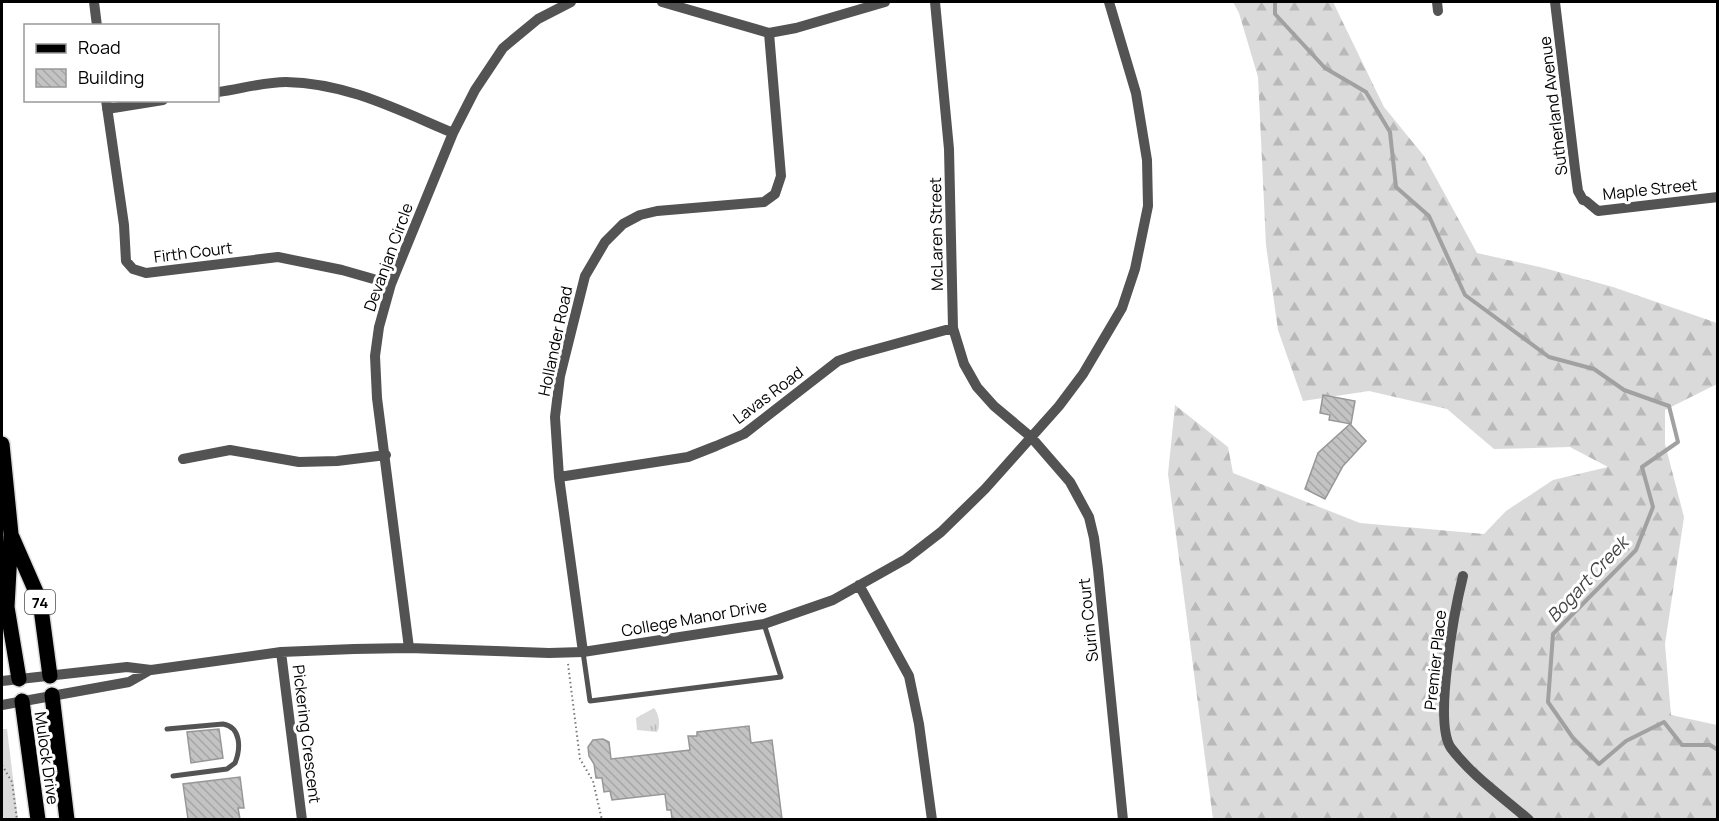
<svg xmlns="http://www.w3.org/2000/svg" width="1719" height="821" font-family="Manrope,sans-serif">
	<defs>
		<pattern id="forest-firs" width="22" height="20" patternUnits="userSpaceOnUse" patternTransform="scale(1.5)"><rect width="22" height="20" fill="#dadada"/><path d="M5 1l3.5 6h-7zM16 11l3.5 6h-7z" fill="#b9b9b9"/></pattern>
		<pattern id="park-tufts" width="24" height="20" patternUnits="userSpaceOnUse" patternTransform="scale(1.5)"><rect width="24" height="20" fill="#dadada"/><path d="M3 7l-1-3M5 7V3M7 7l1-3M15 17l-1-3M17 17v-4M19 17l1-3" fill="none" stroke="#b9b9b9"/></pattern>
		<pattern id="building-back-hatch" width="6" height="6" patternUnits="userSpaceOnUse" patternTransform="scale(1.5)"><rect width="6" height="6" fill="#c3c3c3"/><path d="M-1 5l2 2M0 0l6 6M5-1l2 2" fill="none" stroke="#a6a6a6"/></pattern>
	</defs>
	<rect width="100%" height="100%" fill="#fff"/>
	<path fill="#dadada" d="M2,729H7L18,819H2Z"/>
	<path fill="url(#forest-firs)" d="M1233,2H1333L1384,107L1424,156L1477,253L1544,268L1613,287L1717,323V386L1715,385L1665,410V444L1684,517L1665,644L1671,715L1717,725V819H1213L1168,474L1175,405L1228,447L1233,473L1360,523L1484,534L1506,511L1553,480L1608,467L1570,447L1494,449L1447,409L1369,391L1303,401L1278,330L1266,245L1258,77L1239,13Z"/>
	<path fill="url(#park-tufts)" d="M654,708C659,714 661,725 657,732L637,730L636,718Z"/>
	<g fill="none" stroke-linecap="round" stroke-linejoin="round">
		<path stroke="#a1a1a1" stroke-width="4" d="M1275,2V14L1325,68L1366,92L1390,132L1396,187L1429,216L1465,295L1549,357L1594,369L1624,390L1669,406L1678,442L1642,467L1653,507L1636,550L1553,634L1548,702L1573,738L1599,764L1626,741L1664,722L1682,745H1710L1718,750"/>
	</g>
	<path fill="url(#building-back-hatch)" stroke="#979797" stroke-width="1.5" d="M1323,395L1355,401L1351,424L1329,420L1330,415L1320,413Z
		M1350,424L1366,441L1343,466L1325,499L1305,489L1318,453Z
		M749,726L751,743L772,740L782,819H672L671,810H667L665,794L612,800L610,791L604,792L602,778H596L594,764L589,756L588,747L593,740L603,739L609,742L611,759L690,750L688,736H697V732Z
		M219,729L223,758L191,763L187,732Z
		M240,777L244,808H238L240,819H188L183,784Z"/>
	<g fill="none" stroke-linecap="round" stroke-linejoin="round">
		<defs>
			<path id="primary" d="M2,444L11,534L7,607L19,679
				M12,537L40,601L50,676
				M52,695L67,820
				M22,701L38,820"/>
		</defs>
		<use href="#primary" stroke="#dbdbdb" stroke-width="18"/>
		<path stroke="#757575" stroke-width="2" stroke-dasharray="1.5 3" stroke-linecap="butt" d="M568,664L580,759L593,781L602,820
			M2,765L12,782L17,820"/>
		<path stroke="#535353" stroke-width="5" d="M583,652L590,701L781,677L764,624
			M167,729L223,724C241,727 241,748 235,763L227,769L173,776"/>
		<path stroke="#535353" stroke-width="10" d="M94,2L97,26
			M662,2L769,33L796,28L885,2
			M935,2L949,149L953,328L964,364L977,387L994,406L1031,437L1070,482L1089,517L1094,538L1098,569L1123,820
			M1437,2L1438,11
			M1555,2L1575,169L1578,191L1583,200L1586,201L1598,211L1718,197
			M218,92C240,89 264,82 286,82C347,83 398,110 453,133
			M106,100L124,225L126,261L133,269L146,273L278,257L342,270L391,284
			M107,109L163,100
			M183,459L230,450L299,462L337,461L386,455
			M559,477L688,457L716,446L744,434L838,361L855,355L953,328
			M1463,576C1455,608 1433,723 1451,748C1472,776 1503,797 1529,820
			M859,585L909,676L919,724L932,820
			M409,648L377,398L375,356L379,327L391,284L453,133L475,90L503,48L538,19L571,2
			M281,652L302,820
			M583,652L559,477L555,417L560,376L585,276L605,242L623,224L640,215L657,211L764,202L775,194L781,176L769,33
			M2,681L127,667L151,670L281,652L354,649L409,648L549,653L583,652L764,624L833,600L906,559L941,532L985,489L1059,406L1083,374L1122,308L1135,269L1148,206L1147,160L1136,93L1109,2
			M2,705L129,682L150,670"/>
		<use href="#primary" stroke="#000" stroke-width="15"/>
	</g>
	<g text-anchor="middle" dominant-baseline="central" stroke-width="6" stroke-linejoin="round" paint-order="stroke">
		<rect fill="#fff" stroke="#4c4c4c" stroke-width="1.5" x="25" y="590" width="30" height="24" rx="4.5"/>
		<g font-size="15" font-weight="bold" fill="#000">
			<text x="40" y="602">74</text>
		</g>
		<g font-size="16" fill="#000" stroke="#fff">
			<text transform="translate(1553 106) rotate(-97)">Sutherland Avenue</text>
			<text transform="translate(1650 189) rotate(-6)">Maple Street</text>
			<text transform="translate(936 234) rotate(-91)">McLaren Street</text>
			<text transform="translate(193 252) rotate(-7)">Firth Court</text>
			<text transform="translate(388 257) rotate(-70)">Devanjan Circle</text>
			<text transform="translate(555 341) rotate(-78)">Hollander Road</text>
			<text transform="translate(768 395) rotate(-37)">Lavas Road</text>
			<text transform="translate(694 618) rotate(-10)">College Manor Drive</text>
			<text transform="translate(1088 620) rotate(-96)">Surin Court</text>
			<text transform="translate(1435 660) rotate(-84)">Premier Place</text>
			<text transform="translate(307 734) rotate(83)">Pickering Crescent</text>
			<text transform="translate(47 758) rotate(82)">Mulock Drive</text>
		</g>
		<g font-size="18" font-style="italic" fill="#424242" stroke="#fff">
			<text transform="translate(1587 579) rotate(-47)">Bogart Creek</text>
		</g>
	</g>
	<rect width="1719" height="821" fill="none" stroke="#000000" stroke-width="6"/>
	<rect x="24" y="24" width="195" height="78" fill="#ffffff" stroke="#999999" stroke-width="1.5"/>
	<rect x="36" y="44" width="30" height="9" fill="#000000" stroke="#999999" stroke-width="1.5"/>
	<text x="78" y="54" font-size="18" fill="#000000">Road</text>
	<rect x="36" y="69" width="30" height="18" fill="url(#building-back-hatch)" stroke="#999999" stroke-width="1.5"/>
	<text x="78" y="84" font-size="18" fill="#000000">Building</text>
</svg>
